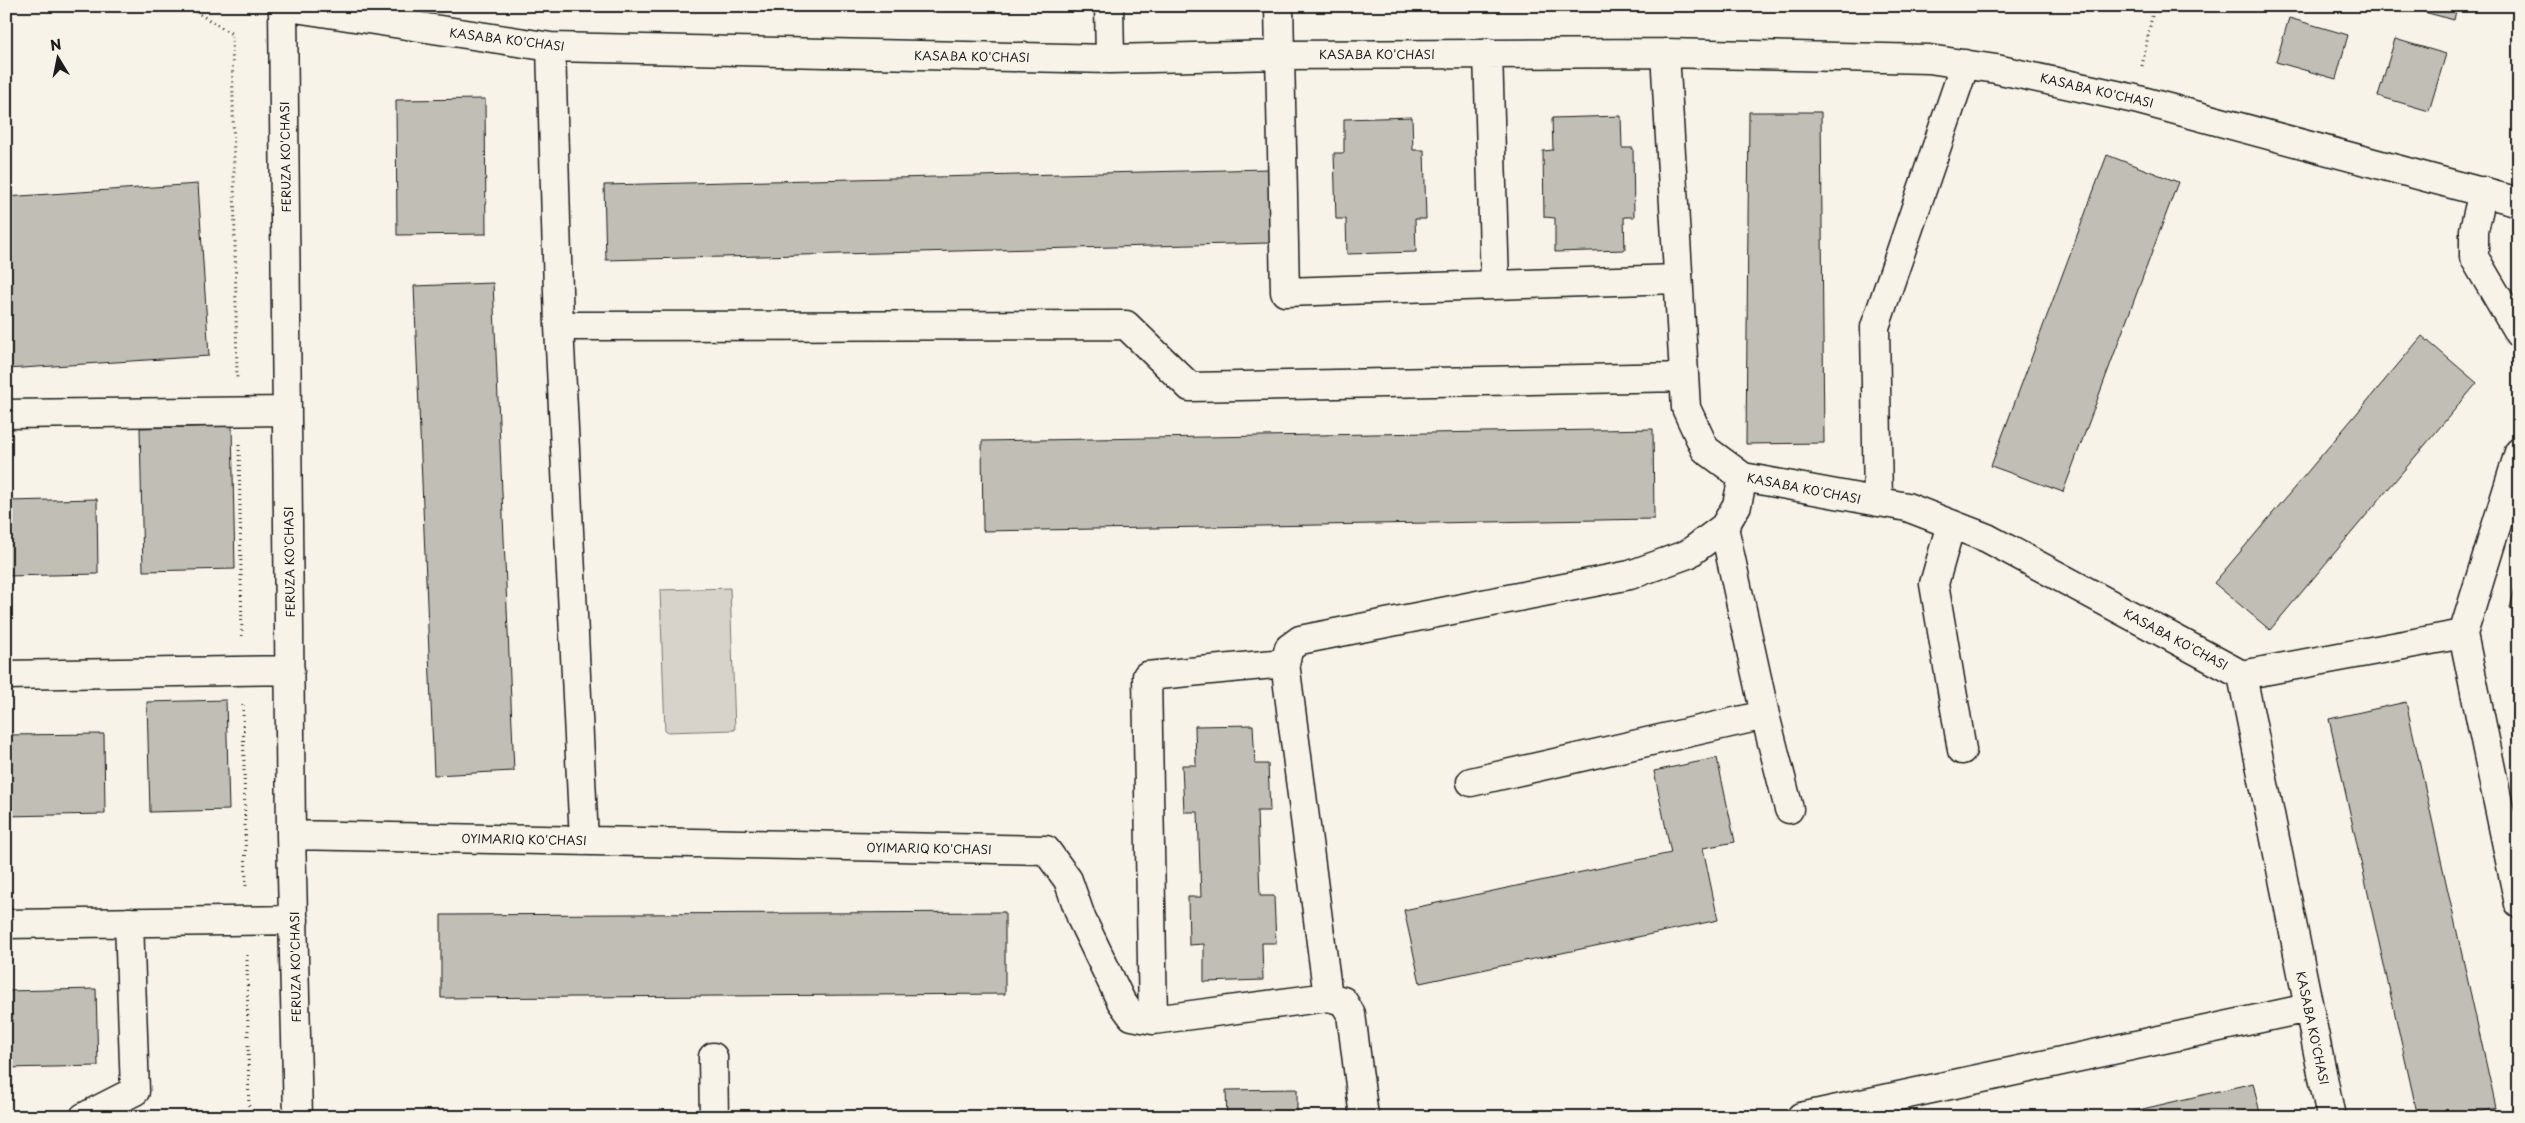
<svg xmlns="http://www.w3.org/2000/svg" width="2525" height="1123" font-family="'Playpen Sans',sans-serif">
	<rect width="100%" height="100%" fill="#f7f3e8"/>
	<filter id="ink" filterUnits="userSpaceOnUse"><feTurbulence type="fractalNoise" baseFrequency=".02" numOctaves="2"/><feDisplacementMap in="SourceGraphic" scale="10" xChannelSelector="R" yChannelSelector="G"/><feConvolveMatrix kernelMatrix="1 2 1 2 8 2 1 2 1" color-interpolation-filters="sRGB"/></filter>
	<g filter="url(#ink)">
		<path fill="#d7d3cb" stroke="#7a7874" d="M730,588L735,730L665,732L660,590Z"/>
		<path fill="#c0beb5" stroke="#1c1c1c" d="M2402,6H2457L2454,20Z
			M2289,18L2348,35L2336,79L2276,62Z
			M2395,39L2446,54L2429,111L2378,96Z
			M485,99L486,234L397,235L396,100Z
			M1749,112H1821L1824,443L1746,444Z
			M1621,116L1622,148H1633L1634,217H1624L1625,250L1555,252V218L1544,217L1543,151L1553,150L1552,118Z
			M1412,117L1413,150H1424L1426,219H1415L1416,252L1347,254L1346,219H1336L1334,153H1344V119Z
			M2107,155L2178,182L2063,492L1991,466Z
			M1268,169L1270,243L606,260L604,185Z
			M198,184L209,356L6,369V197Z
			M493,283L514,771L434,775L414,286Z
			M2422,336L2477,383L2270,630L2214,583Z
			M232,426L235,569L143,571L140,428Z
			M1653,429L1654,519L983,531L982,441Z
			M97,499L98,574L6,576V501Z
			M2519,572V610L2510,608Z
			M226,700L229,810L150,812L147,702Z
			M2406,702L2496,1108L2458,1117H2418L2329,719Z
			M1253,725L1255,764H1268L1270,811H1257L1260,896H1274L1276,943H1262L1263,980L1204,982V944L1189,945L1188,897H1201L1198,812H1184L1182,765H1196L1195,726Z
			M104,734L105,814L6,816V735Z
			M1717,758L1735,842L1703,848L1718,920L1420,983L1404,910L1671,853L1654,771Z
			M1005,912V994L441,998V915Z
			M96,989L98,1066L6,1068V991Z
			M2253,1083L2261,1117H2109Z
			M1297,1089V1117H1227L1226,1090Z"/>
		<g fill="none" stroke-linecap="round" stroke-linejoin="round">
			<defs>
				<path id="minor" d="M282,6L551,47L1110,59L1281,55L1665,53L1929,59L1996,69L2135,99L2519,202
					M1109,6L1110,59
					M1279,6L1285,292L1677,279
					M283,7L291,835L298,1117
					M551,47L559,326L584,840
					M1488,53L1495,285
					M1665,53L1686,408L1705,449L1743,477L1907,507L1987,538L2242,675L2463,634
					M2483,191L2474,230V257L2519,334
					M559,326L1126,325L1190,387L1684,377
					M6,414L287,411
					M2519,452L2463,634L2519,904
					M1878,502L1875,327L1965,64
					M1951,524L1934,584L1962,750
					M6,675L290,670
					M2242,675L2331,1117
					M1765,715L1789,809
					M1471,782L1765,715L1724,527
					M291,835L1046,850L1068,880L1082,920L1121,1001L1132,1016L1153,1020L1328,997L1343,1001L1351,1014L1364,1117
					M6,924L294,920
					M1328,997L1285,663L1289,648L1300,640L1630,575L1688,554L1724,527L1737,505L1743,477
					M1153,1020L1147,676L1285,663
					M713,1057L714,1117
					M84,1117L135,1091L129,922
					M1801,1117L2308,1008"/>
			</defs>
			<use href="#minor" stroke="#1c1c1c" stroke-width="31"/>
			<path stroke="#1c1c1c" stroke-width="3" stroke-dasharray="1 4" stroke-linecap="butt" d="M122,6L188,7L232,34L237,379
				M2142,66L2154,6
				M239,445L242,639
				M243,705L246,889
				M247,955L249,1117"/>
			<use href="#minor" stroke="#f7f3e8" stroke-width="28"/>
		</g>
	</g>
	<g text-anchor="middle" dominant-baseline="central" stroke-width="5" stroke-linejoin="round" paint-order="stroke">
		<g font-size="12" fill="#1c1c1c" stroke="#f7f3e8">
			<text transform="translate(507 39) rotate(7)">KASABA KO'CHASI</text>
			<text x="1377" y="54">KASABA KO'CHASI</text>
			<text transform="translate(972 56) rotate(1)">KASABA KO'CHASI</text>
			<text transform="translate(2097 90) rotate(13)">KASABA KO'CHASI</text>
			<text transform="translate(285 157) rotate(-91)">FERUZA KO'CHASI</text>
			<text transform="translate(1804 488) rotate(11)">KASABA KO'CHASI</text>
			<text transform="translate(289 562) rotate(-91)">FERUZA KO'CHASI</text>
			<text transform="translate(2176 639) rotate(28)">KASABA KO'CHASI</text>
			<text transform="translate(524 839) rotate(1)">OYIMARIQ KO'CHASI</text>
			<text transform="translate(929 848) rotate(1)">OYIMARIQ KO'CHASI</text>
			<text transform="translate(295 967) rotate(-91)">FERUZA KO'CHASI</text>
			<text transform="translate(2313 1028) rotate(78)">KASABA KO'CHASI</text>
		</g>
	</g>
	<rect width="2525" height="1123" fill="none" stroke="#f7f3e8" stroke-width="25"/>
	<rect x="12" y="12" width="2500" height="1098" fill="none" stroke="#1c1c1c" stroke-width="2" filter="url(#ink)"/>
	<g transform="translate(58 58) rotate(350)" stroke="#f7f3e8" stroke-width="4" paint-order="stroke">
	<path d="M0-4L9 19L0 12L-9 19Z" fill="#1c1c1c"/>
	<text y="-8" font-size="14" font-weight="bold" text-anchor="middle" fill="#1c1c1c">N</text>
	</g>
</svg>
